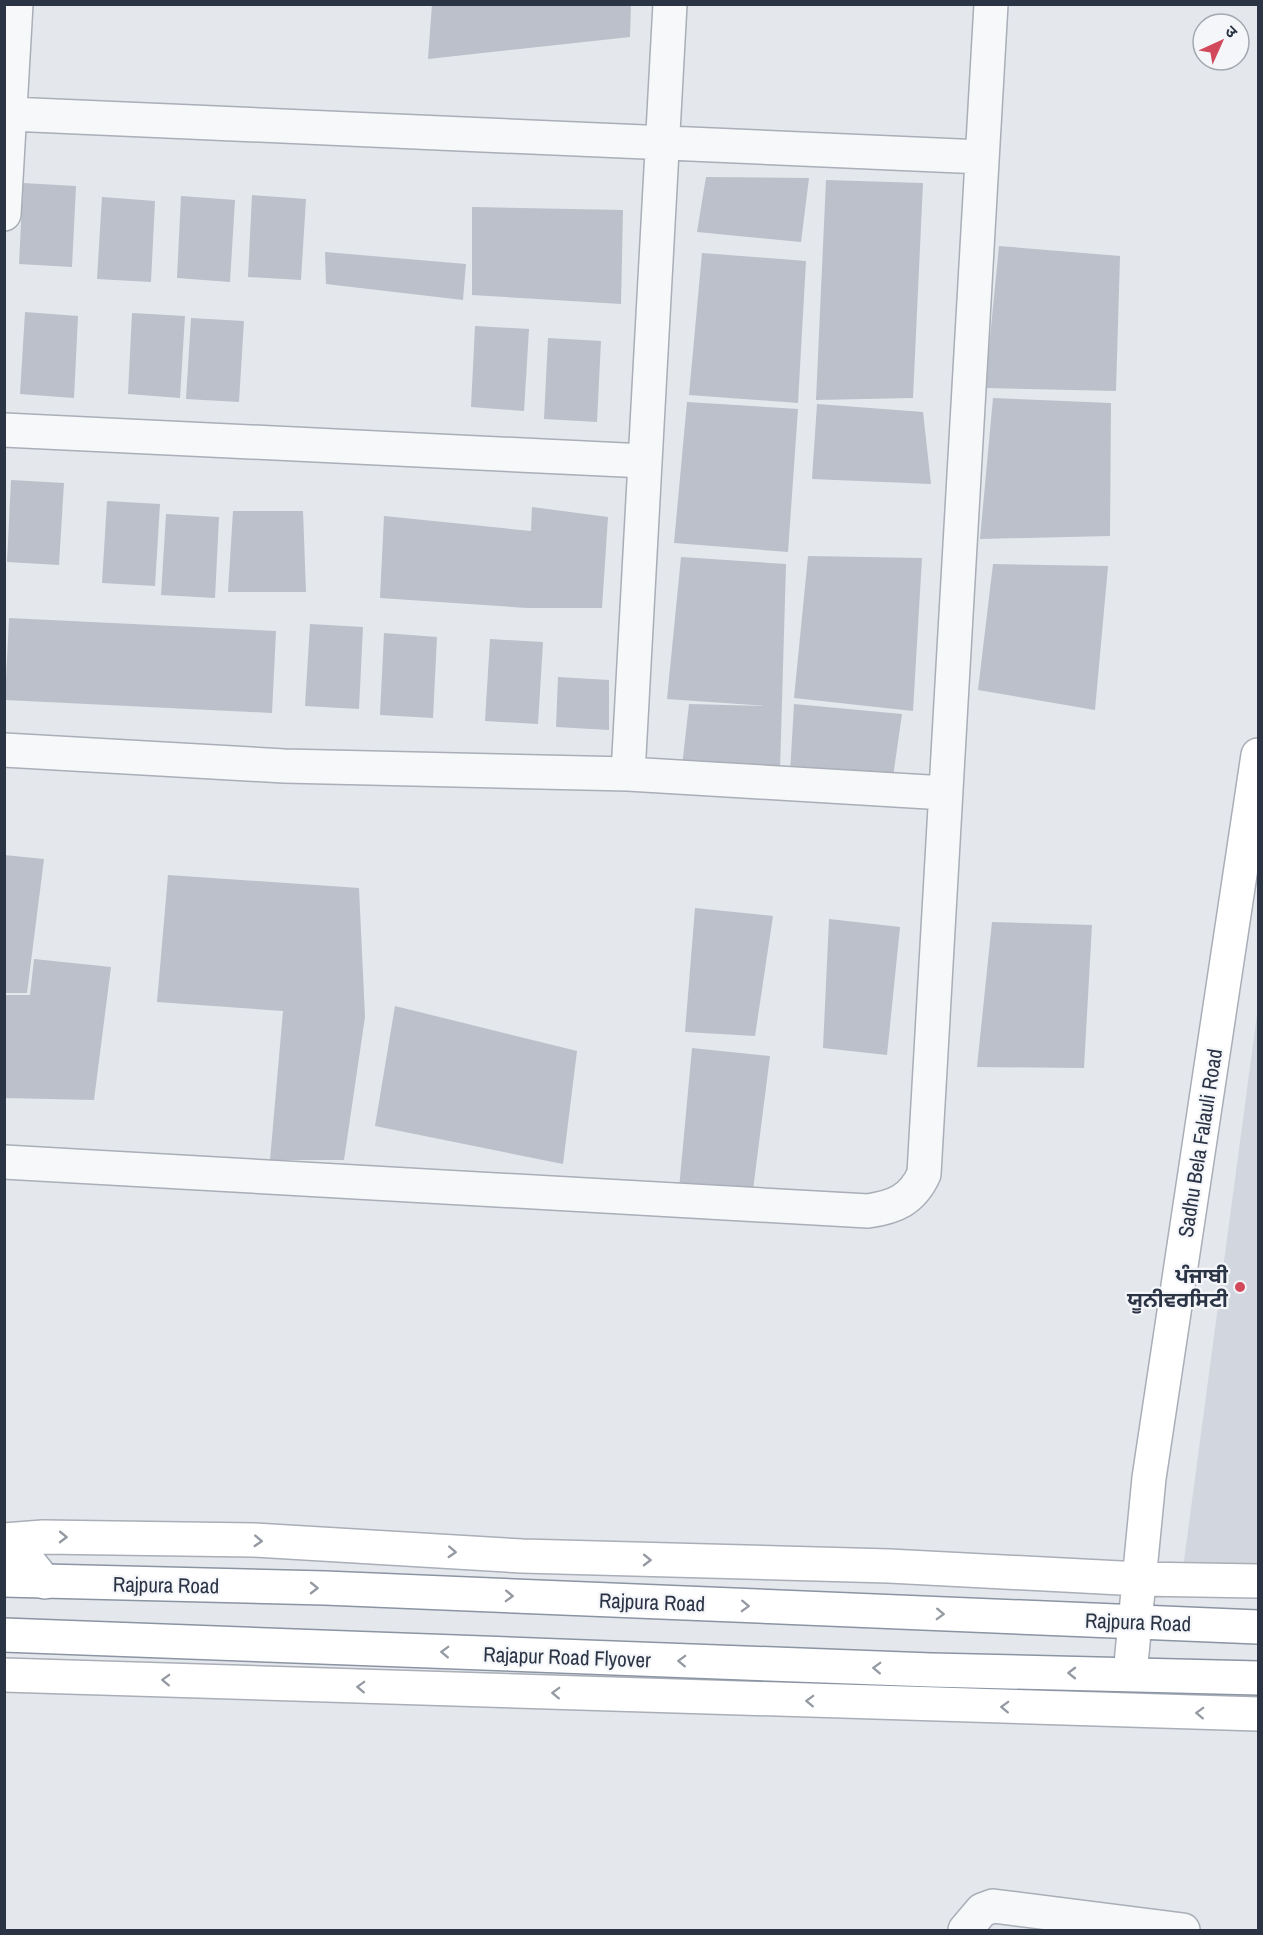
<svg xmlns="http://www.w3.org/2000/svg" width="1263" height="1935" font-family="'Archivo Narrow','Noto Sans Devanagari','Noto Sans Gurmukhi',sans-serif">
	<rect width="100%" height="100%" fill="#e4e7ec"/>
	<path fill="#d2d6de" d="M1258,1007V1572L1183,1568Z"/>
	<path fill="#bbc0ca" d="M432,4H631L630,37L428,59Z
		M706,177L809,178L801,242L697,232Z
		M826,180L923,183L913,398L816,400Z
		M23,183L76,186L72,267L19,264Z
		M252,195L306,199L301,280L248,277Z
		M181,196L235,200L230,282L177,278Z
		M102,197L155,201L151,282L97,279Z
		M472,207L623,210L621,304L472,295Z
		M999,246L1120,256L1116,391L985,388Z
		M325,252L466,264L463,300L326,284Z
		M702,253L806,261L798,403L689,395Z
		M25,312L78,316L74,398L20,394Z
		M132,313L185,316L180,398L128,394Z
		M191,318L244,321L239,402L186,399Z
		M475,326L529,329L524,411L471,407Z
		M548,338L601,341L597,422L544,419Z
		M993,398L1111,403L1110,536L980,539Z
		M687,402L798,409L788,552L674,543Z
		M817,404L923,412L931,484L812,479Z
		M11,480L64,483L59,565L7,562Z
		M107,501L160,504L155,586L102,583Z
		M532,507L608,517L602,608H527L380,598L384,516L531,531Z
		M233,511H303L306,592H228Z
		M166,514L219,517L215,598L161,595Z
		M808,556L922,558L913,711L794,698Z
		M681,557L786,564L780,771L682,767L689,704L767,706L667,699Z
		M993,564L1108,566L1095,710L978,690Z
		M9,618L276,631L272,713L5,700Z
		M310,624L363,627L359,709L305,706Z
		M384,633L437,637L433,718L380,715Z
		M490,639L543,642L538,724L485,721Z
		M558,677L609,680V730L556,727Z
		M794,704L902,714L893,777L790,774Z
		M4,855L44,859L27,993H4Z
		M168,875L359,888L365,1017L344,1160H270L283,1011L157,1002Z
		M695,908L773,916L755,1036L685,1032Z
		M829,919L900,927L887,1055L823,1048Z
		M992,922L1092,925L1084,1068L977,1067Z
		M34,959L111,967L94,1100L4,1098V995H30Z
		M395,1006L577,1051L563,1164L375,1126Z
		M692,1048L770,1056L753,1190L679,1189Z"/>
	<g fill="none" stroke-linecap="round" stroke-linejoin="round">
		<defs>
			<path id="street" d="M10,114L982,157
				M4,214L16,4
				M4,430L645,461
				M4,750L284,766L628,774L670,4
				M628,774L945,793
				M4,1162L868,1211C895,1207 912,1200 924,1174L991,4
				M965,1930L982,1910L993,1906L1183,1930"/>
			<path id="secondary" d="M4,1540L43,1537L254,1540L522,1556L889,1566L1140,1579L1258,1581
				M1130,1674L1149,1478L1258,755
				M4,1675L1258,1714"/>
			<path id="primary" d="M4,1544L24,1556L45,1582"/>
			<path id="highway" d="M4,1580L325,1588L1258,1627
				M4,1635L931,1670L1258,1678"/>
		</defs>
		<use href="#street" stroke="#a9aeb7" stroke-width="36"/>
		<use href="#secondary" stroke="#a9aeb7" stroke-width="36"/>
		<use href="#primary" stroke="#a3abb8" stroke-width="36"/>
		<use href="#highway" stroke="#8b94a3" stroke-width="36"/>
		<use href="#street" stroke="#f7f8fa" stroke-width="33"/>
		<use href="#secondary" stroke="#fff" stroke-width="33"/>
		<use href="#primary" stroke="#fff" stroke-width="33"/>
		<use href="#highway" stroke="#fff" stroke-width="33"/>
	</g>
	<defs><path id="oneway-chevron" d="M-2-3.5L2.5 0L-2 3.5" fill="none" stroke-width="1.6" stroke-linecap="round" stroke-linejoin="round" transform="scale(1.5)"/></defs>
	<g stroke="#959aa2">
		<use href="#oneway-chevron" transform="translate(63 1537) rotate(1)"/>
		<use href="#oneway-chevron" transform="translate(258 1541) rotate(3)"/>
		<use href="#oneway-chevron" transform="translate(452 1552) rotate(3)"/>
		<use href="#oneway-chevron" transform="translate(647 1560) rotate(1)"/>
		<use href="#oneway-chevron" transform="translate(314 1588) rotate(1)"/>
		<use href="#oneway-chevron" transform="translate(509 1596) rotate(2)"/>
		<use href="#oneway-chevron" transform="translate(745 1606) rotate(2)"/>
		<use href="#oneway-chevron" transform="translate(940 1614) rotate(2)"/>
		<use href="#oneway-chevron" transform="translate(445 1652) rotate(-178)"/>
		<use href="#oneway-chevron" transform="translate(682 1661) rotate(-178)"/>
		<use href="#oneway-chevron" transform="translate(877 1668) rotate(-178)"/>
		<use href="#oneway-chevron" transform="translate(1072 1673) rotate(-179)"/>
		<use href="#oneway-chevron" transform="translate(166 1680) rotate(-178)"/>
		<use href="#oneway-chevron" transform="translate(361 1687) rotate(-178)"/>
		<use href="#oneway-chevron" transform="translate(556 1693) rotate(-178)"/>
		<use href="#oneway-chevron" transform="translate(810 1701) rotate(-178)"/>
		<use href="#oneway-chevron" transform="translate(1005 1707) rotate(-178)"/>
		<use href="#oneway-chevron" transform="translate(1200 1713) rotate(-178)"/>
	</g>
	<circle fill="#d1495b" stroke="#f4f6f9" stroke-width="2" cx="1240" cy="1287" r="6"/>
	<g text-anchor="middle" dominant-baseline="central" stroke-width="4.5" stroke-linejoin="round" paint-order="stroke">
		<g font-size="21" fill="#2b3445" stroke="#f4f6f9">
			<text transform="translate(1200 1143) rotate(-81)">Sadhu Bela Falauli Road</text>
			<text transform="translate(166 1585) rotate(1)">Rajpura Road</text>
			<text transform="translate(652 1602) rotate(2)">Rajpura Road</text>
			<text transform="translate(1138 1622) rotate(2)">Rajpura Road</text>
			<text transform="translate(567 1657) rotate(2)">Rajapur Road Flyover</text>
		</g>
		<g font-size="21" font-weight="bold" fill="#2b3445" stroke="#f4f6f9" text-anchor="end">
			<text x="1228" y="1275">ਪੰਜਾਬੀ<tspan x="1228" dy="24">ਯੂਨੀਵਰਸਿਟੀ</tspan></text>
		</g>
	</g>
	<rect width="1263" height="1935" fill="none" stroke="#2b3445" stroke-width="12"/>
	<g transform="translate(1221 42) rotate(45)"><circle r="28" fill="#f4f6f9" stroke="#a4a8b1" stroke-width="1.5"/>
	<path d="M0-4.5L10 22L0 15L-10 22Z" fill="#d1495b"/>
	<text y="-9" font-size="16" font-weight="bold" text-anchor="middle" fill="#2b3445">उ</text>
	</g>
</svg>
